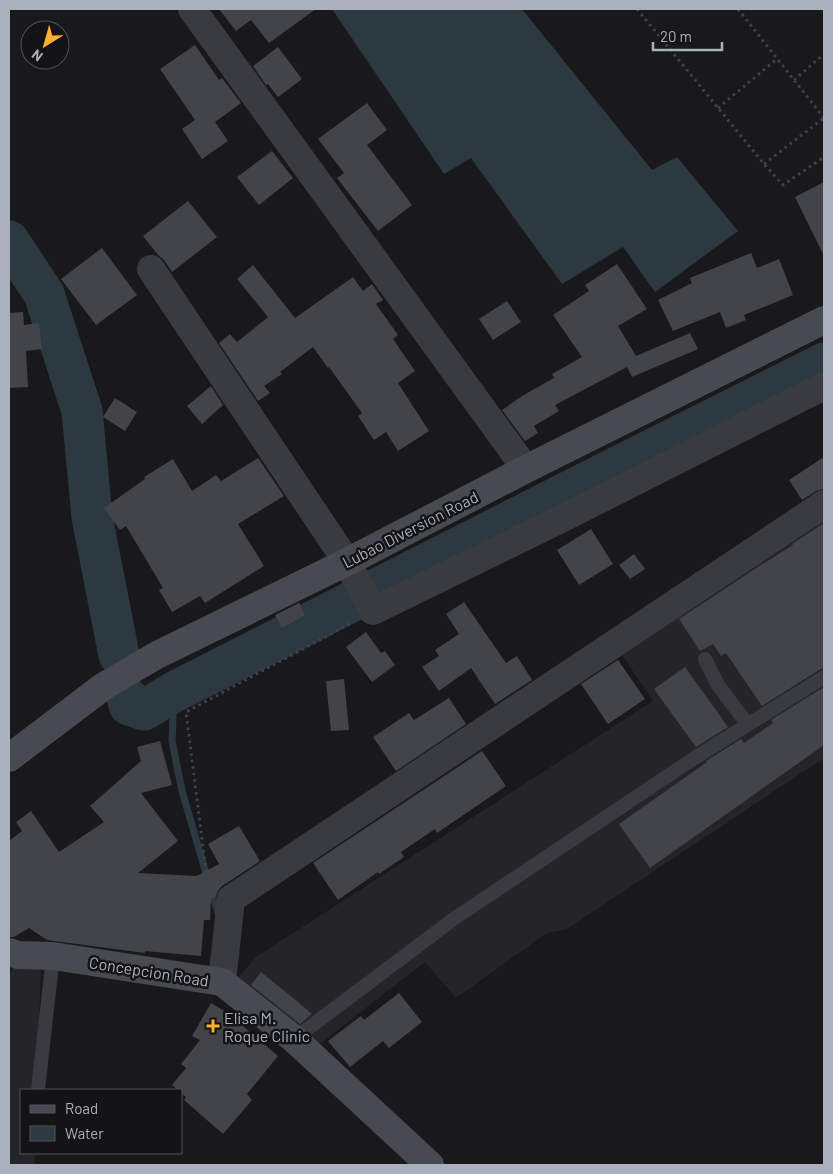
<svg xmlns="http://www.w3.org/2000/svg" width="833" height="1174" font-family="Barlow,sans-serif">
	<rect width="100%" height="100%" fill="#19191b"/>
	<path fill="#252529" d="M824,508V758L567,929L547,933L456,998L425,962L317,1046L239,977L256,957L653,701L618,649Z
		M15,963L41,967L37,1090H21V1153H35V1165H9V977Z"/>
	<path fill="#2d3941" d="M332,9H522L652,170L677,157L738,231L655,292L623,247L562,284L471,158L444,174Z"/>
	<g fill="none" stroke-linecap="round" stroke-linejoin="round">
		<path stroke="#2d3941" stroke-width="7" d="M174,692L172,741L182,791L208,880
			M211,890L219,916"/>
		<path stroke="#2d3941" stroke-width="41" d="M9,241L44,294L82,411L92,517L119,655
			M127,697L129,705L144,710L174,692L605,473L824,363"/>
	</g>
	<path fill="#434449" d="M219,9H316L269,43L251,20L236,31Z
		M195,45L219,80L222,78L241,103L215,122L228,141L202,159L182,129L195,120L160,69Z
		M278,47L302,79L278,97L268,84L266,85L253,66Z
		M367,103L387,130L367,145L412,205L378,231L337,178L344,173L318,139Z
		M272,151L293,178L259,205L237,177Z
		M824,182V256L795,197Z
		M188,201L217,237L172,272L164,260L158,255L143,236Z
		M102,248L137,295L96,325L61,279Z
		M751,253L757,268L779,259L793,295L744,315L746,320L726,328L720,312L673,331L658,300L692,283L690,278Z
		M617,264L647,309L618,326L636,356L690,333L698,349L632,377L627,367L555,405L559,411L534,426L538,433L525,441L502,410L522,396L554,378L552,374L582,357L553,315L589,291L585,285Z
		M253,265L295,318L353,277L363,291L372,284L383,300L376,304L398,335L393,339L415,371L398,383L429,431L398,451L386,432L374,440L358,416L362,413L329,367L328,368L313,347L280,372L282,374L264,386L270,393L258,401L219,343L230,334L237,342L268,317L237,279Z
		M507,301L521,322L493,340L479,319Z
		M23,312L24,325L39,323L42,349L26,351L28,387L9,388V313Z
		M211,386L223,405L202,424L187,406Z
		M115,398L137,412L125,431L103,417Z
		M824,457V489L816,491L802,500L789,480Z
		M258,458L284,496L238,524L264,566L205,603L200,596L172,612L159,590L163,588L126,526L120,530L104,508L145,479L144,477L173,459L192,491L216,475L221,481Z
		M824,523V668L819,670L762,706L726,653L721,656L713,644L700,651L679,619L761,565L793,545L792,544Z
		M591,529L613,564L579,585L557,550Z
		M634,554L645,569L630,579L619,565Z
		M464,602L506,663L517,656L532,680L495,704L471,668L439,691L422,667L439,656L435,650L459,634L446,614Z
		M299,603L305,615L282,628L275,615Z
		M366,632L381,653L385,651L395,665L372,682L346,647Z
		M618,660L645,699L608,724L581,684Z
		M685,667L728,727L696,747L654,689Z
		M344,679L349,730L331,731L326,681Z
		M824,687V745L650,868L619,824L707,762L706,761L741,739L744,743L773,723L771,720Z
		M449,698L466,724L396,771L373,737L409,713L414,720Z
		M160,741L172,785L141,793L178,841L138,873L197,876L219,864L208,844L239,826L260,861L222,886L218,891L216,896L211,899L210,920H204L201,956L145,951V953L47,940L29,928L14,937H9V841L22,831L16,822L31,811L59,852L104,822L90,806L141,761L137,747Z
		M482,751L506,786L437,833L435,829L401,852L404,857L379,874L378,872L338,900L313,863Z
		M261,972L298,1002L312,1014L300,1024L251,985Z
		M399,993L422,1022L389,1048L383,1041L350,1067L328,1041L361,1016L364,1020Z
		M211,1003L229,1014L278,1056L247,1094L252,1100L223,1134L184,1100L186,1097L181,1093V1090H178L172,1085L186,1068L181,1064L200,1040L192,1036Z"/>
	<g fill="none" stroke-linecap="round" stroke-linejoin="round">
		<path stroke="#3f4248" stroke-width="3" stroke-dasharray="2.5 4" stroke-linecap="butt" d="M637,9L764,164L783,185L824,157
			M738,9L824,118
			M794,80L824,54
			M718,108L777,59
			M764,164L824,118
			M211,884L206,871L186,712L353,622"/>
		<path stroke="#3a3b41" stroke-width="14" d="M705,659L718,685L748,725
			M294,1039L455,918L690,761L824,677
			M38,1090L53,956"/>
		<path stroke="#3a3b41" stroke-width="28" d="M192,9L526,469
			M151,269L347,562L373,611L559,520L824,386
			M222,982L231,899L824,504"/>
		<path stroke="#474a51" stroke-width="28" d="M9,758L104,686L157,655L347,562L526,469L824,320
			M9,952L18,955L53,956L222,982L294,1039L430,1165"/>
	</g>
	<path fill="#ffb02d" stroke="#141417" stroke-width="2" d="M210.5 1018.5h5v5h5v5h-5v5h-5v-5h-5v-5h5z"/>
	<g text-anchor="middle" dominant-baseline="central" stroke-width="5" stroke-linejoin="round" paint-order="stroke">
		<g font-size="16" fill="#aab1bc" stroke="#141417">
			<text transform="translate(410 529) rotate(-27)">Lubao Diversion Road</text>
			<text transform="translate(149 971) rotate(9)">Concepcion Road</text>
		</g>
		<g font-size="16" fill="#aab1bc" stroke="#141417" text-anchor="start">
			<text x="224" y="1017">Elisa M.<tspan x="224" dy="18">Roque Clinic</tspan></text>
		</g>
	</g>
	<rect width="833" height="1174" fill="none" stroke="#aab1bc" stroke-width="20"/>
	<rect x="20" y="1089" width="162" height="65" fill="#141417" stroke="#505359"/>
	<rect x="30" y="1105" width="25" height="8" fill="#474a51" stroke="#505359"/>
	<text x="65" y="1114" font-size="15" fill="#aab1bc">Road</text>
	<rect x="30" y="1126" width="25" height="15" fill="#2d3941" stroke="#505359"/>
	<text x="65" y="1139" font-size="15" fill="#aab1bc">Water</text>
	<g transform="translate(45 45) rotate(217)"><circle r="24" fill="#141417" stroke="#505359"/>
	<path d="M0-4L9 19L0 12L-9 19Z" fill="#ffb02d"/>
	<text y="-8" font-size="14" font-weight="bold" text-anchor="middle" fill="#aab1bc">N</text>
	</g>
	<path d="M653 42v8h69v-8" fill="none" stroke="#aab1bc" stroke-width="2.5"/>
	<text x="660" y="42" font-size="15" fill="#aab1bc" stroke="#141417" stroke-width="4" paint-order="stroke">20 m</text>
</svg>
